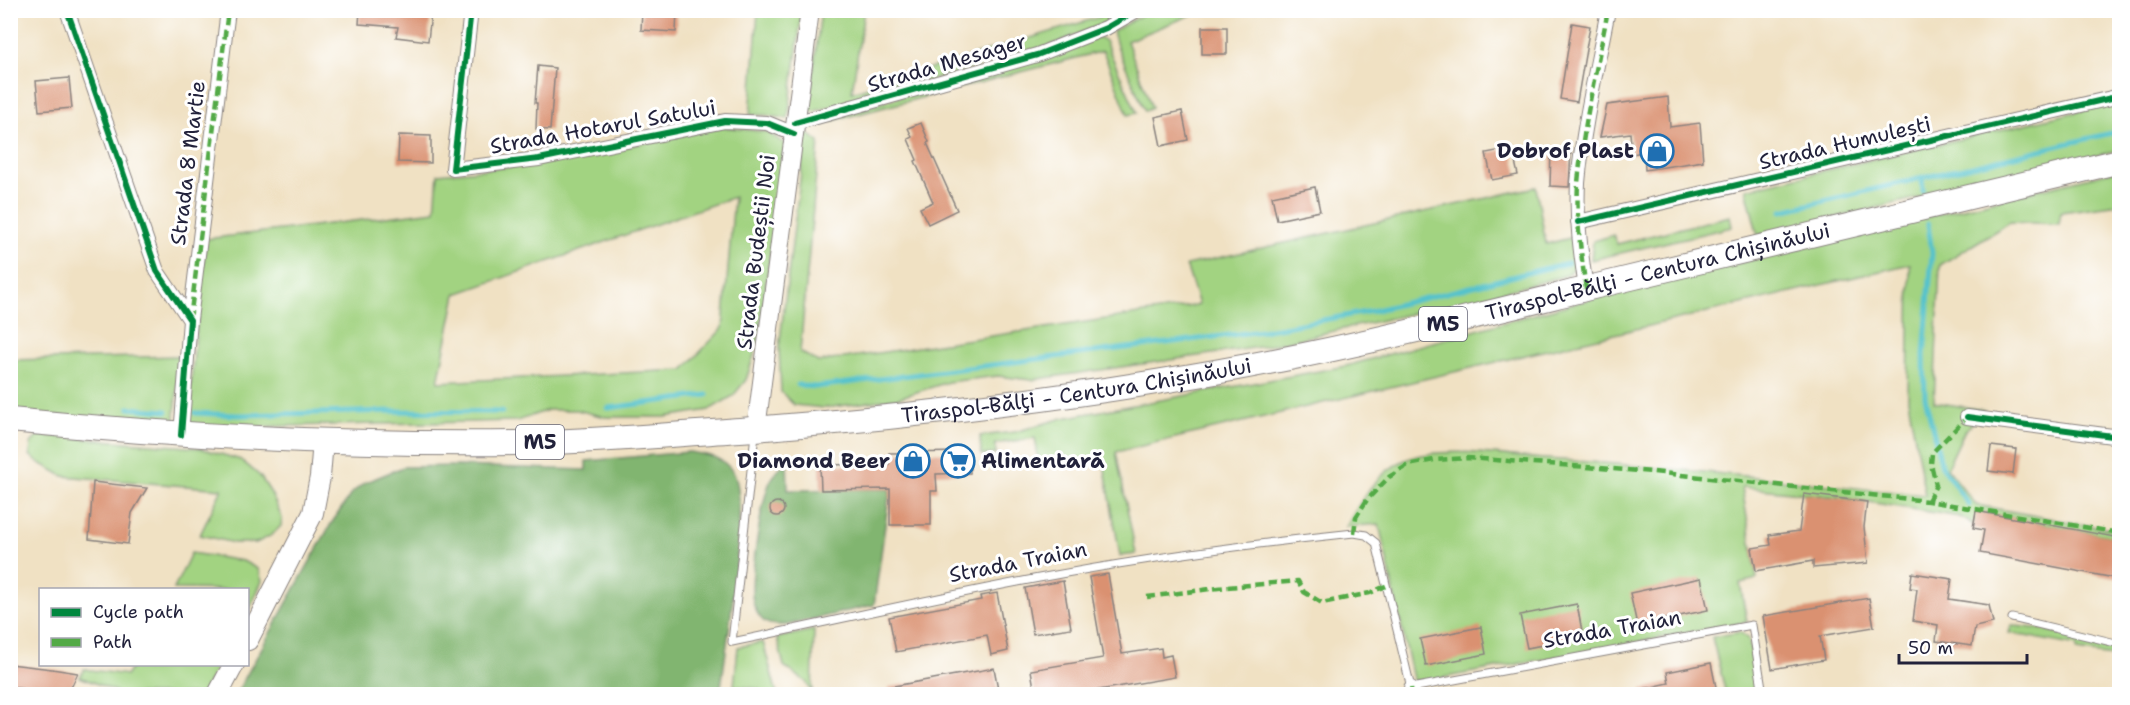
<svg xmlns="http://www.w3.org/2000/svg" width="2130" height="705" font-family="'Shantell Sans',sans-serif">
	<rect width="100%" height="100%" fill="#fff"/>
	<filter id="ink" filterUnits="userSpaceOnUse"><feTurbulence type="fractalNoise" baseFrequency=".0167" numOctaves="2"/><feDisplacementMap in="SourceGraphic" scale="12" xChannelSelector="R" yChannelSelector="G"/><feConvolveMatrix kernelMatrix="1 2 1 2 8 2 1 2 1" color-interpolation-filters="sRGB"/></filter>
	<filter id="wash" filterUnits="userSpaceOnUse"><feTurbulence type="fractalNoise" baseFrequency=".008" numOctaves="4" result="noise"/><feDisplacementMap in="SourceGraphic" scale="24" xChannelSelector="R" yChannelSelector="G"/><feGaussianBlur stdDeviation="1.35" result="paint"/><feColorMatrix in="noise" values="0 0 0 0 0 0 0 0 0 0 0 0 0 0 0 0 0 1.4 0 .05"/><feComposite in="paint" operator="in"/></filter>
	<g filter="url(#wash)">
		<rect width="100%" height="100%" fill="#f0e1c3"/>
		<path fill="#a2d381" stroke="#627a5e" stroke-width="1.5" fill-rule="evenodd" d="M758,11H802L788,119L765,115H750Z
			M821,11H864L852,92L1103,16V11H1127L1106,23L1036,51L808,113Z
			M1149,11H1201L1127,41L1152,108L1145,111L1117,46L1113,31Z
			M1099,37L1105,41L1137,113L1128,115L1103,51L831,121L833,117Z
			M2119,102V150L1758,236L1746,189Z
			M723,127L767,132L785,144L758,343L746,380L733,396L709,410L665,417H605L577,410H548L517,421L189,428L190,392L206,239L435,211L438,174L539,164ZM734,197L723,328L683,370L438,382L456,294Z
			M806,132L819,142L800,352L818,362L1199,305L1186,265L1536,187L1546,244L1574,237L1576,265L1568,275L1459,303L1267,346L1031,380L998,376L948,382L898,398L825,408L794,405L781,392L779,348Z
			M2119,170V204L2061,212L2059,224L2010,222L1940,265L1934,402L1984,410L1965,430L1947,468L1976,505L2119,531V538L1977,511L1974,525L1960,517L1838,497L1742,487L1757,579L1740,583L1747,622L1414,683L1379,524L1346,527C1359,502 1377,472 1405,460C1440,445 1506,456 1545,459C1672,467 1798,482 1925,495L1908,400L1910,264L1116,452L1136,554L1120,556L1103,458L1040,468L1035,438L995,444L996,454L981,455L980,436L1015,432L1063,418L1346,366L1571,304Z
			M1730,216L1732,227L1591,260L1593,241L1614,235L1617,244Z
			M180,356L174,426L11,412L10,360Z
			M39,435L200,448L241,460L260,476L271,493L282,518L281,526L272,535L256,543H234L200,535L222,489L63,476L36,461L30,455L31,443Z
			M191,553L243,561L258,569L262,581L248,613V590L174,589Z
			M2011,626C2047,627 2085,640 2119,651V657L2077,651V646L2009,633Z
			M814,630L812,693L806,682L784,666L777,638Z
			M1740,632L1749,639L1757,694H1726L1712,637Z
			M763,642L777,694H758L759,689L734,686L738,647Z
			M133,665V664L218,665L202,694H116L117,692L80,677L84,669L127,675Z"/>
		<path fill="#81b56f" stroke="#526c55" stroke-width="1.5" d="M689,452C707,455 722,456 733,472C751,499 725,656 720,694H236L331,524L351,494L364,483L403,467L459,466L586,470V461Z
			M787,460L788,490L890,489L874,605L787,625C780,625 771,626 765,622C759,618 754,608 753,602C749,581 761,502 770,482C774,474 781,467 787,460Z"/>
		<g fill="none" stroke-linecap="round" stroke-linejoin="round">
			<path stroke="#55c2cc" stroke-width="5" d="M1922,177L1923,191
				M1782,211L2120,131
				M1928,224L1932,253L1924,355L1925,397L1942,467L1969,505
				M798,385L815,387L1262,331L1372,311L1568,263
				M129,408L167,411
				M608,408L707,395
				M195,413L238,415L393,411L502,412"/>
		</g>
		<g id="blocks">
			<path fill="#da9171" d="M360,10H411L431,13L428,41L396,37L398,27L359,24Z
				M642,10H677L676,32L641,30Z
				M1572,23L1590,26L1577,102L1560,99Z
				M1202,27H1227V54H1202Z
				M538,66L555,68L550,130L536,129L537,103H535Z
				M69,78L72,108L39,111L36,81Z
				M1668,97L1670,127L1700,123L1703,161L1645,170L1644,152L1632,154L1630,133L1600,137L1607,105Z
				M1182,111L1188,140L1161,146L1155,117Z
				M921,123L929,142L927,143L957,210L928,224L920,208L933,202L915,161L917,160L908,139L912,137L908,128Z
				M399,135L431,136V163L398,162Z
				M1512,148L1518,175L1492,180L1486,153Z
				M1551,149L1571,150L1569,187L1550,186Z
				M1315,187L1320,211L1277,220L1272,196Z
				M1991,446L2016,449L2013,474L1988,471Z
				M970,452V473L936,474L937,491H931V525H890V489L821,490L820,465L889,464V453Z
				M93,482L147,488L132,513L128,544L89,539Z
				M1804,494L1867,502L1864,527L1868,563L1813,568V561L1756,571L1752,548L1771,545L1769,535L1799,531Z
				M770 509a7 7 0 1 1 14 0a7 7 0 1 1-14 0Z
				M1976,511L2120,538V579L1980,553L1984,530L1973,528Z
				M1912,573L1952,579L1949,599L1989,605L1993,623L1975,627L1972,646L1936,641L1938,625L1913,621L1917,589L1910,588Z
				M1108,574L1122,654L1161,648L1162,657L1171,655L1175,677L1076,694H1035L1031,670L1103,658L1089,577Z
				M1701,578L1708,610L1637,625L1630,593Z
				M1063,581L1071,628L1033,634L1025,588Z
				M997,593L1008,651L991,655L987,635L896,652L889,617L981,600L980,596Z
				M1869,598L1874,627L1820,636L1824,660L1772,669L1763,616Z
				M1577,604L1583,637L1527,648L1520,615Z
				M1481,627L1486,654L1426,666L1420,639Z
				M1711,663L1717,692L1707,694H1642V689L1669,683L1667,672Z
				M10,664L52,669L78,673L68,694H48L49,692L10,687Z
				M994,668L999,694H889V687Z"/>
		</g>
	</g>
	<g filter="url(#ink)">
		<use href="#blocks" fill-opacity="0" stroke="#89827f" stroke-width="1.5"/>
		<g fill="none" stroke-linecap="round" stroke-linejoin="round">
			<defs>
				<path id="service" d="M755,434L732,642C834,621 936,597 1039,578C1144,558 1249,544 1354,533L1366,535L1376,543L1411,688L1752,625L1763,694
					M2012,618L2120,644"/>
				<path id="minor" d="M67,10L157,271L190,320L181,435
					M471,10L453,169L539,159L725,121L767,123L794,134
					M795,123L1037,55L1106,28L1137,10
					M1578,222L2120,96
					M1586,289C1581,254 1576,219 1578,183C1583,126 1597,68 1608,10
					M190,320L228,10
					M1967,417L2120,437
					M1411,688L1412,694"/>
				<path id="tertiary" d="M756,429L810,10"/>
				<path id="secondary" d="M248,640L313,513L320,477L323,441
					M218,694L234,664"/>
				<g id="trunk">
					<path id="s1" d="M10,420C178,436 346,445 515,443C590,442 665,435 740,430C929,416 1118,393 1304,355C1403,335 1500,310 1597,286C1771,244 1945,202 2120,161"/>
				</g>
			</defs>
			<use href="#service" stroke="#89827f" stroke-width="9"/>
			<use href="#minor" stroke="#89827f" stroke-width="16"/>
			<use href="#tertiary" stroke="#89827f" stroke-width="20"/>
			<use href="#secondary" stroke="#89827f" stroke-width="22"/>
			<use href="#trunk" stroke="#89827f" stroke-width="26"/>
			<use href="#service" stroke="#fff" stroke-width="7"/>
			<use href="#minor" stroke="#fff" stroke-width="14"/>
			<use href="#tertiary" stroke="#fff" stroke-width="18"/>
			<use href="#secondary" stroke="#fff" stroke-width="20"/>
			<use href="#trunk" stroke="#fff" stroke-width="24"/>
			<path stroke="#53aa46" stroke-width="4.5" stroke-dasharray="9 4.5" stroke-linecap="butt" d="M1586,289C1581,254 1576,219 1578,183C1583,126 1597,68 1608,10
				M190,320L228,10
				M1928,501L1936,485L1931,464L1932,453L1967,417L1971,418
				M1354,533L1356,517L1367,500L1389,477L1408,465L1434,460L1468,458L1653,472L1928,501L2120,533
				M1147,597L1226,587L1298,581L1304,592L1322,603L1370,593L1388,585
				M1411,688L1412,694"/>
			<defs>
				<path id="cycleway" d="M67,10L157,271L190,320L181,435
					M471,10L453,169L539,159L725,121L767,123L794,134
					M795,123L1037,55L1106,28L1137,10
					M1578,222L2120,96
					M1967,417L2120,437"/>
			</defs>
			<use href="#cycleway" stroke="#fff" stroke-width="10"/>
			<use href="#cycleway" stroke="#00873e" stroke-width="6"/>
		</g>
	</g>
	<defs>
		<symbol id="shop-ring" viewBox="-11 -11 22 22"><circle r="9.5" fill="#fff" stroke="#1f6fb2" stroke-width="1.5"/><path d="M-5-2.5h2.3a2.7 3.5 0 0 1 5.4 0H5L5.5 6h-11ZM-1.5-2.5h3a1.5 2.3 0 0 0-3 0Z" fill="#1f6fb2"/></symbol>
		<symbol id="supermarket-ring" viewBox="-11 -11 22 22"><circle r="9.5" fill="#fff" stroke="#1f6fb2" stroke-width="1.5"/><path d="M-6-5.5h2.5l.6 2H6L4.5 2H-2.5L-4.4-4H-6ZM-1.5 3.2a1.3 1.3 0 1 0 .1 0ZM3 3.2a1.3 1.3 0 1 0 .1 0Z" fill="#1f6fb2"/></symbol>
	</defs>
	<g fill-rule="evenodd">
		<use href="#shop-ring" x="1638" y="132" width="38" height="38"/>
		<use href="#shop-ring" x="894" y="442" width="38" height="38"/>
		<use href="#supermarket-ring" x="939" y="442" width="38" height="38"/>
	</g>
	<g text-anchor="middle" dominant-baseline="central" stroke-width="6" stroke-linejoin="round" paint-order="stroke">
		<g fill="#fff" stroke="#646476" stroke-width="1.5">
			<rect x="1419" y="307" width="48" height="34" rx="4.5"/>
			<rect x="516" y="425" width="48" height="34" rx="4.5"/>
		</g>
		<g font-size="20" font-weight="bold" fill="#22223b">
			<text x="1443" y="324">M5</text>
			<text x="540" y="442">M5</text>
		</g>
		<g font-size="21" fill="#22223b" stroke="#fff">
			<text transform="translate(947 63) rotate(-16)">Strada Mesager</text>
			<text transform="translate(603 127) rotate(-10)">Strada Hotarul Satului</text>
			<text transform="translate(1845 143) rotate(-13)">Strada Humulești</text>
			<text transform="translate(188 163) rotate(-83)">Strada 8 Martie</text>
			<text transform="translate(756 252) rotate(-83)">Strada Budeștii Noi</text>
			<text stroke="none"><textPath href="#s1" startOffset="1664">Tiraspol-Bălţi - Centura Chișinăului</textPath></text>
			<text stroke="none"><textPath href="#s1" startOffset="1070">Tiraspol-Bălţi - Centura Chișinăului</textPath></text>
			<text transform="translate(1018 562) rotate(-11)">Strada Traian</text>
			<text transform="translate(1612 629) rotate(-10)">Strada Traian</text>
		</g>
		<g font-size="21" font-weight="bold" fill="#22223b" stroke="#fff" text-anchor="end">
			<text x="1634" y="151">Dobrof Plast</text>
			<text x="890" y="461">Diamond Beer</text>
			<text x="981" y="461" text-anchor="start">Alimentară</text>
		</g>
	</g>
	<rect width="2130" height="705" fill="none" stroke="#fff" stroke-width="36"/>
	<rect x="39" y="588" width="210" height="78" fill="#ffffff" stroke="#a7a7b1" stroke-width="1.5"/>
	<rect x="51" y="608" width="30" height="9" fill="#00873e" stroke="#a7a7b1" stroke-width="1.5"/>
	<text x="93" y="618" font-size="18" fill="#22223b">Cycle path</text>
	<rect x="51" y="638" width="30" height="9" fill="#53aa46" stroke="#a7a7b1" stroke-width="1.5"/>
	<text x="93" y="648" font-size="18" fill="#22223b">Path</text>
	<path d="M1899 654v9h128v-9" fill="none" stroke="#22223b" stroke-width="3"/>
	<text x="1908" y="654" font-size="18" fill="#22223b" stroke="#ffffff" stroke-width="4.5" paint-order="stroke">50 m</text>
</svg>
